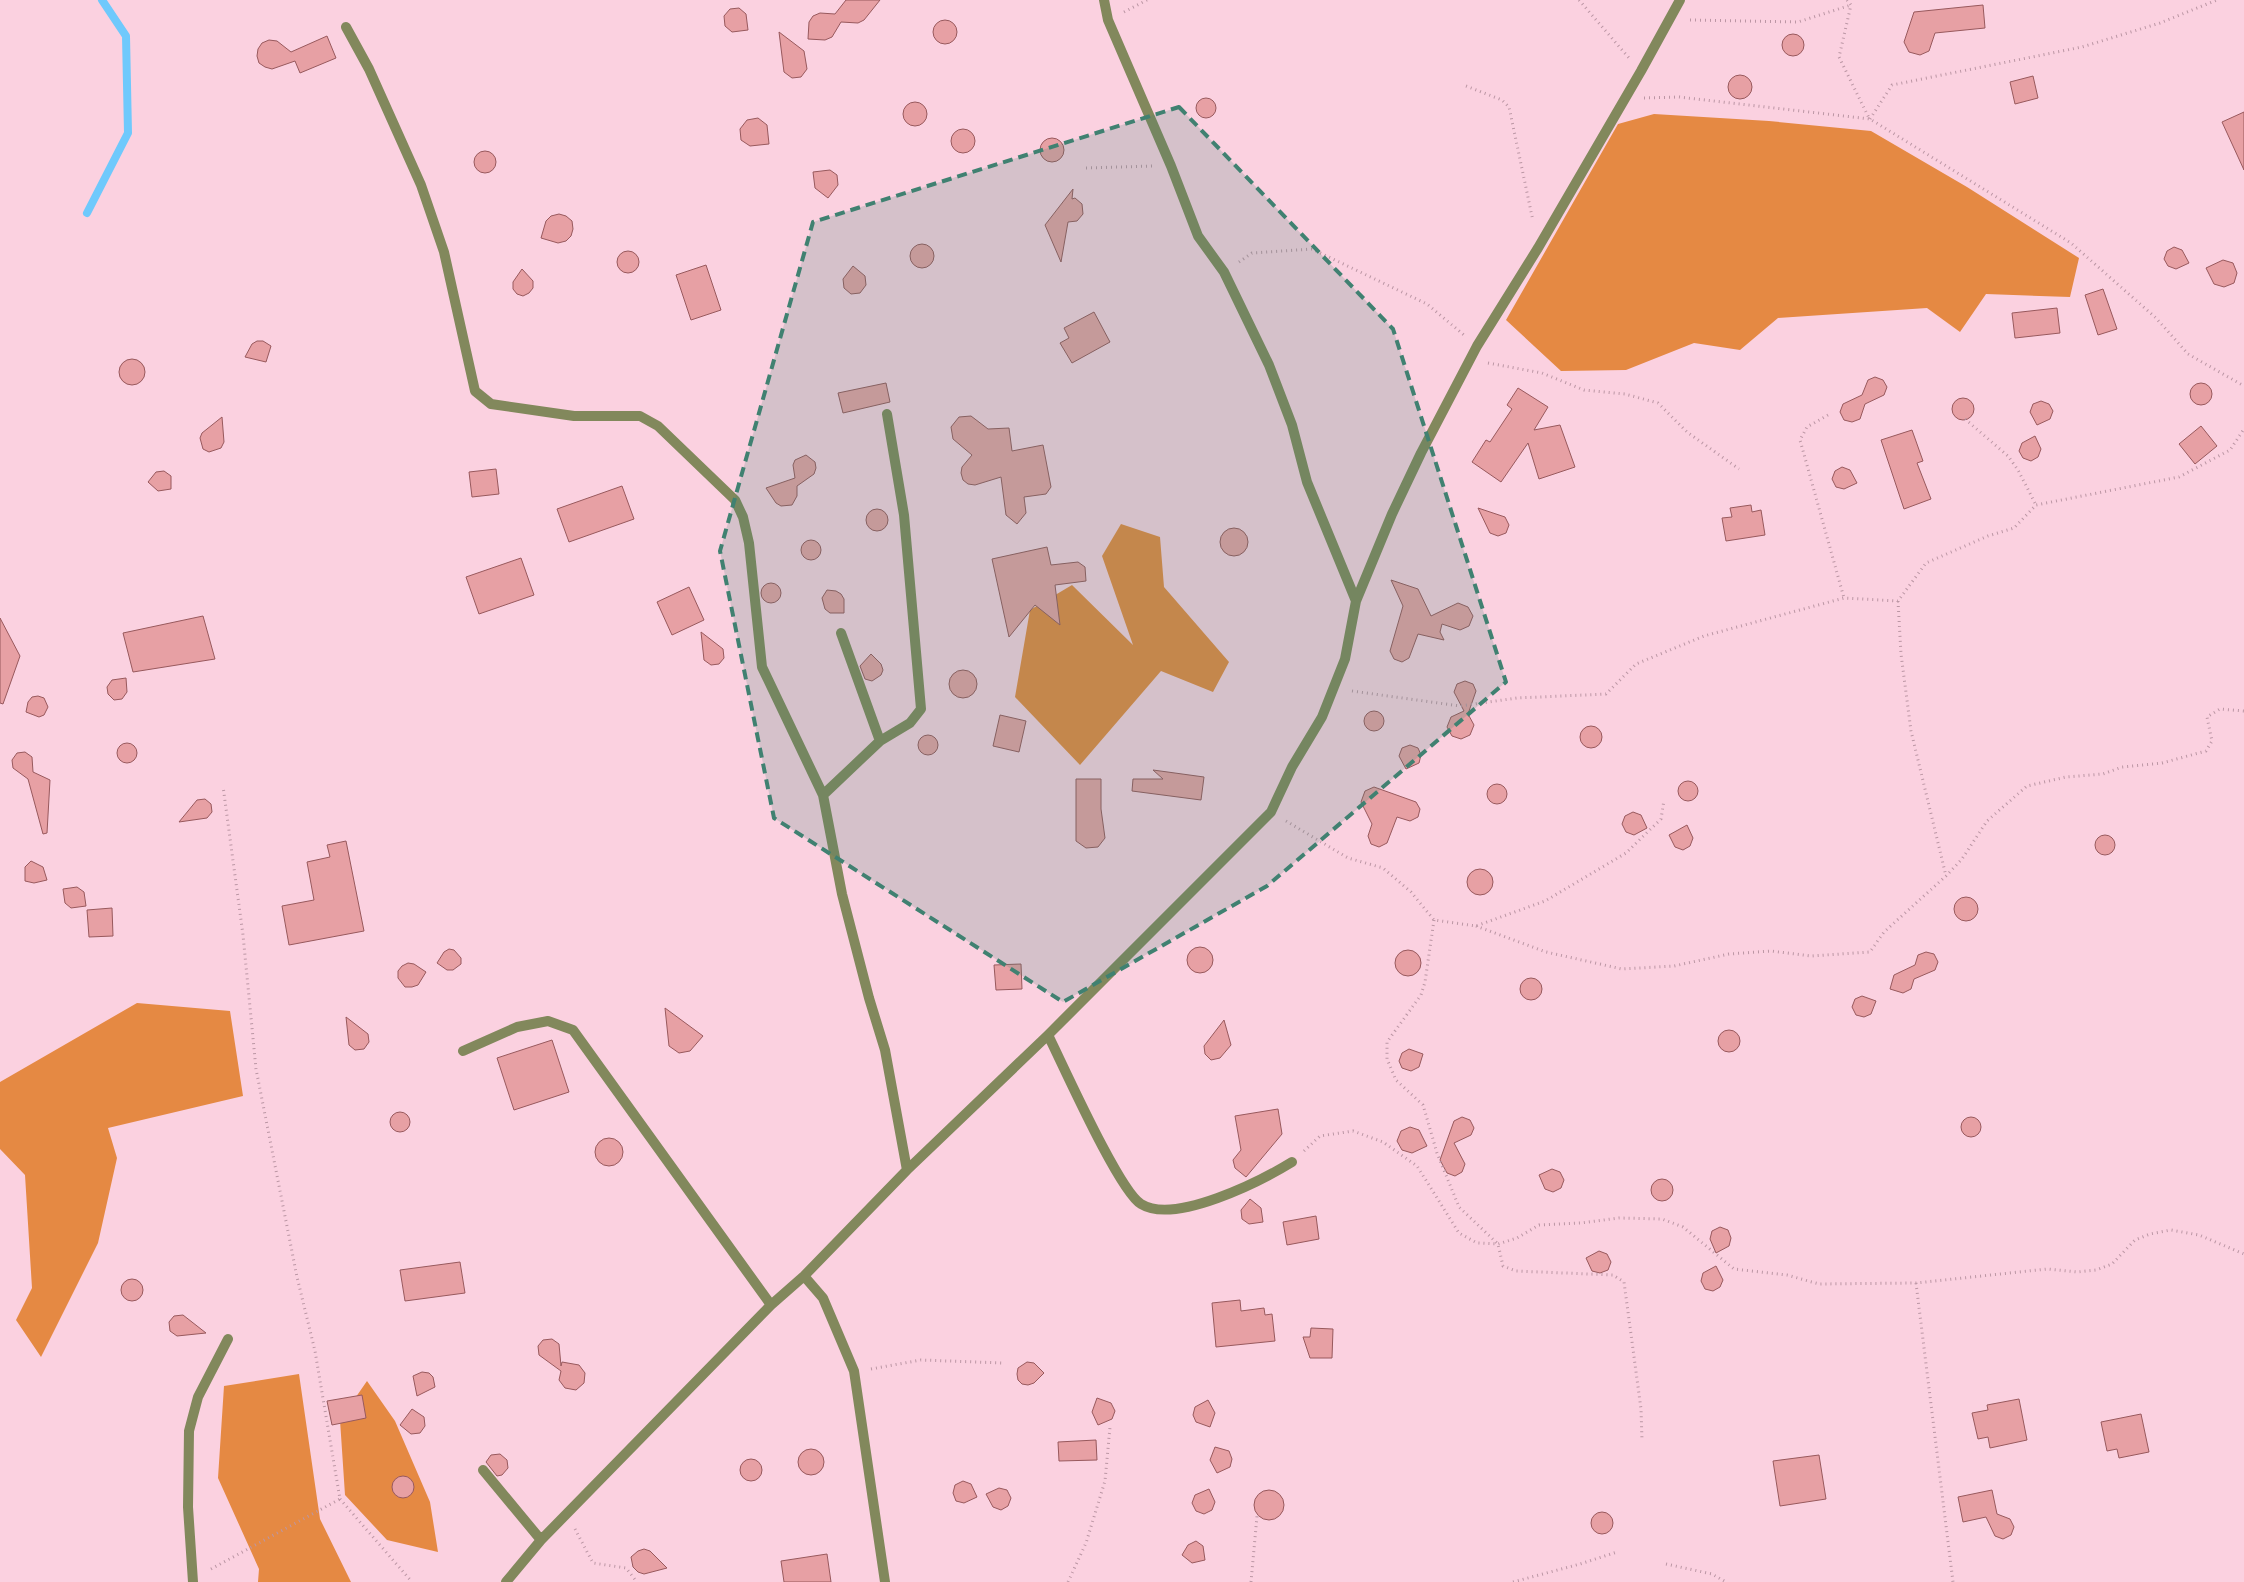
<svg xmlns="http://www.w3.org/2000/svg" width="2244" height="1582" font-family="'DM Sans',sans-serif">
	<rect width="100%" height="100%" fill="#fbd1e0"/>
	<path fill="#e58943" d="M1654,114L1769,121L1871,131L1967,187L2079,258L2070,297L1986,294L1960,332L1927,308L1778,318L1740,350L1694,343L1626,370L1561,371L1506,320L1618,124Z
		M1121,524L1160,537L1164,587L1229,662L1213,692L1161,671L1080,765L1015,697L1030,610L1072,585L1133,645L1102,556Z
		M137,1003L230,1011L243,1096L108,1128L117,1158L98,1243L41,1357L16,1320L32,1288L25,1175L0,1149V1082Z
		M299,1374L320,1519L351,1582H258L259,1569L218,1478L224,1386Z
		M367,1381L395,1421L430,1502L438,1552L387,1540L345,1495L340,1420Z"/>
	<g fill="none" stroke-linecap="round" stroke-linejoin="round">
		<path stroke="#6fc9fc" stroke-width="8" d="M87,213L128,133L126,36L102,0"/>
	</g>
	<path fill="#e7a0a4" stroke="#98595d" d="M846,0H880L864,20L858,23L841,22L832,37L825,40L808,39L809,22L813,16L820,13L835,14Z
		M1983,5L1985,28L1935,33L1929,51L1920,55L1909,52L1904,42L1914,12Z
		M739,8L746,14L748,30L732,32L725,26L724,16L730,9Z
		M933 32a12 12 0 1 1 24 0a12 12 0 1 1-24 0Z
		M779,32L804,51L807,69L801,77L792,78L784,72Z
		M1782 45a11 11 0 1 1 22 0a11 11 0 1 1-22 0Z
		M327,36L336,58L300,73L295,61L272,69L265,67L259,63L257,56L258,49L262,43L269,40L277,41L291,52Z
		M1728 87a12 12 0 1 1 24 0a12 12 0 1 1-24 0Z
		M2033,76L2038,98L2015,104L2010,82Z
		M1196 108a10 10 0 1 1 20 0a10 10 0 1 1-20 0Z
		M903 114a12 12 0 1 1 24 0a12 12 0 1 1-24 0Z
		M2244,112V170L2222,122Z
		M758,118L767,125L769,144L750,146L741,140L740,129L747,120Z
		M951 141a12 12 0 1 1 24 0a12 12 0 1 1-24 0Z
		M1040 150a12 12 0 1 1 24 0a12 12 0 1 1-24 0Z
		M474 162a11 11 0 1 1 22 0a11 11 0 1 1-22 0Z
		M830,170L837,175L838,185L828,198L815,188L813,172Z
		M1073,189L1072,199L1075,198L1082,204L1083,214L1077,221L1068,222L1061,262L1045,225Z
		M559,214L566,216L572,221L573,229L571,236L566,241L558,243L541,238L546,221L551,216Z
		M910 256a12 12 0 1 1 24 0a12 12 0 1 1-24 0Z
		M2174,247L2182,250L2189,263L2176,269L2168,266L2164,259L2167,251Z
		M617 262a11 11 0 1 1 22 0a11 11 0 1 1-22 0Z
		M2223,260L2233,263L2237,273L2234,283L2224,287L2214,284L2206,268Z
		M706,265L721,310L691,320L676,275Z
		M853,266L865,276L866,285L860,293L851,294L844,288L843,279Z
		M522,269L533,281V288L529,293L523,296L517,294L513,289V282Z
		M2103,289L2117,329L2098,335L2085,295Z
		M2057,308L2060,333L2015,338L2012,313Z
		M1094,312L1110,342L1072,363L1060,343L1069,338L1064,328Z
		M257,341H263L271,346L266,362L245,357L252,344Z
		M119 372a13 13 0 1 1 26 0a13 13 0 1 1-26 0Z
		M1875,377L1883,380L1887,387L1884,395L1865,404L1860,419L1852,422L1844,420L1840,412L1843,404L1862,395L1868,380Z
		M886,383L890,402L843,413L838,393Z
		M2190 394a11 11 0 1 1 22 0a11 11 0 1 1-22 0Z
		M1518,388L1548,407L1534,430L1560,425L1575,467L1539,479L1528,443L1501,482L1472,462L1486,440L1490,442L1512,409L1507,405Z
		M1952 409a11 11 0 1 1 22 0a11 11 0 1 1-22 0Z
		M2041,401L2049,404L2053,411L2050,419L2037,425L2030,412L2033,404Z
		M971,416L988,429L1009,428L1012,451L1043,445L1051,487L1046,494L1024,497L1026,513L1017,524L1006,515L1001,477L975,485L968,484L963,480L961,473L962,467L972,455L953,439L951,427L959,417Z
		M222,417L224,442L221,448L209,452L203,449L200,438L202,433Z
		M2201,426L2217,446L2195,464L2179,444Z
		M1912,430L1923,461L1917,463L1931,499L1904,509L1881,440Z
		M2035,436L2041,449L2038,457L2031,461L2023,458L2019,451L2022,443Z
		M806,455L815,462L816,468L814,474L797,486V496L792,505L781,506L776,503L766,488L795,478L793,465L795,460Z
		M1842,467L1850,470L1857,483L1844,489L1836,487L1832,479L1835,471Z
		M496,469L499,494L472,497L469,472Z
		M164,471L171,476V489L158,491L148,482L156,472Z
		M622,486L634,519L569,542L557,509Z
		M1751,505L1752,512L1761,510L1765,535L1726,541L1722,518L1732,517L1730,508Z
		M1478,508L1505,517L1509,525L1506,533L1498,536L1490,533Z
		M866 520a11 11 0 1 1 22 0a11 11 0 1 1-22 0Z
		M1220 542a14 14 0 1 1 28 0a14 14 0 1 1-28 0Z
		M801 550a10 10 0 1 1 20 0a10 10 0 1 1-20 0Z
		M1047,547L1051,565L1078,562L1085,567L1086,581L1055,585L1060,625L1035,605L1009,637L992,559Z
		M521,558L534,595L479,614L466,577Z
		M1391,580L1418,589L1431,616L1458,603L1468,607L1473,616L1469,626L1460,630L1442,624L1440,632L1444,640L1418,634L1409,658L1402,662L1394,659L1390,651L1403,606Z
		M761 593a10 10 0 1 1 20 0a10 10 0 1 1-20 0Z
		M689,587L704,620L672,635L657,602Z
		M827,590L836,591L841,594L844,599V613H830L825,609L822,598Z
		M203,616L215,659L133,672L123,633Z
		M0,618L20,656L3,704L0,703Z
		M701,632L723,649L724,658L719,664L711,665L704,660Z
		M871,654L881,664L883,670L881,675L872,681L865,679L860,666Z
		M949 684a14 14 0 1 1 28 0a14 14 0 1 1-28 0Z
		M126,678L127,692L122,699L114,700L108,694L107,687L112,680Z
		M1465,681L1473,684L1476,691L1468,714L1474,725L1470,735L1461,739L1452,736L1447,727L1451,717L1464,711L1454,692L1457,684Z
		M38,696L44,698L48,707L44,715L39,717L26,712L28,702L32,697Z
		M1364 721a10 10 0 1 1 20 0a10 10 0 1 1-20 0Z
		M1000,715L1026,721L1019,752L993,746Z
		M1580 737a11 11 0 1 1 22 0a11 11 0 1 1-22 0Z
		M918 745a10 10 0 1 1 20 0a10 10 0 1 1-20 0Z
		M117 753a10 10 0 1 1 20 0a10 10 0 1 1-20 0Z
		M1410,745L1418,748L1421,755L1419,763L1406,769L1399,756L1402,748Z
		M25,752L32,757L33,772L50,780L47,833L43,834L28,779L13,768L12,760L17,753Z
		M1153,770L1204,777L1201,800L1132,791L1133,779H1163Z
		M1076,779H1101V809L1105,838L1098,847L1086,848L1076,841Z
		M1678 791a10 10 0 1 1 20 0a10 10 0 1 1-20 0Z
		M1487 794a10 10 0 1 1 20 0a10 10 0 1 1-20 0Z
		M1374,787L1416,802L1420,809L1418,817L1410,821L1397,817L1387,843L1379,847L1371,844L1368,836L1372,824L1361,802L1365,791Z
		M205,799L211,804L212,812L207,818L179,822L197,800Z
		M1633,812L1641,815L1647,828L1634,835L1626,832L1622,824L1625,816Z
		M1687,825L1693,838L1690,846L1683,850L1675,847L1669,835Z
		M2095 845a10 10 0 1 1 20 0a10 10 0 1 1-20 0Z
		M346,841L364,931L289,945L282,906L314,900L307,862L330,857L327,845Z
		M31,861L43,867L47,880L34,883L25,881V867Z
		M1467 882a13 13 0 1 1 26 0a13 13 0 1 1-26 0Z
		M77,887L84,892L86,906L71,908L65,903L63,889Z
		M1954 909a12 12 0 1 1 24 0a12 12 0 1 1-24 0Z
		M112,908L113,936L89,937L87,910Z
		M1187 960a13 13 0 1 1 26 0a13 13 0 1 1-26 0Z
		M449,949L454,950L461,958V964L453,970H447L437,963L444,952Z
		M1395 963a13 13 0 1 1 26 0a13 13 0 1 1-26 0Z
		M1926,952L1934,954L1938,962L1935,970L1914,979L1911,989L1903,993L1890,989L1894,975L1915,965L1918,955Z
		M408,963L414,964L426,972L418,985L412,987H405L398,978V971L402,966Z
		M1021,964L1022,989L996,990L994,965Z
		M1520 989a11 11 0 1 1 22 0a11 11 0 1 1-22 0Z
		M1862,996L1876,1001L1871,1014L1864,1017L1856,1015L1852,1007L1855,999Z
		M665,1008L703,1036L690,1051L679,1053L669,1046Z
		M346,1017L368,1034L369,1042L364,1049L355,1050L349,1045Z
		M1224,1020L1231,1045L1220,1058L1211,1060L1205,1054L1204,1046Z
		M1718 1041a11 11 0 1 1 22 0a11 11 0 1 1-22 0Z
		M552,1040L569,1092L514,1110L497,1058Z
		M1409,1049L1423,1054L1419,1067L1411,1071L1402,1068L1399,1061L1402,1053Z
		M1278,1109L1282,1134L1246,1177L1235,1168L1233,1160L1241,1150L1235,1116Z
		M390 1122a10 10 0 1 1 20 0a10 10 0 1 1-20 0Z
		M1961 1127a10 10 0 1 1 20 0a10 10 0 1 1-20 0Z
		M1462,1117L1470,1120L1474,1128L1471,1135L1454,1143L1465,1164L1462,1172L1455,1176L1447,1173L1440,1160L1454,1121Z
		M1410,1127L1419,1130L1427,1146L1412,1153L1402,1150L1397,1141L1401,1131Z
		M595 1152a14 14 0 1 1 28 0a14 14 0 1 1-28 0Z
		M1552,1169L1560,1172L1564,1180L1561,1188L1553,1192L1545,1189L1539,1175Z
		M1651 1190a11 11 0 1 1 22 0a11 11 0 1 1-22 0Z
		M1250,1199L1261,1208L1263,1222L1249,1224L1242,1219L1241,1210Z
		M1316,1216L1319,1239L1287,1245L1283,1222Z
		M1720,1227L1728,1230L1731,1238L1729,1246L1716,1253L1710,1239L1712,1231Z
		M1599,1251L1607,1254L1611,1262L1608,1270L1600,1273L1592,1271L1586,1258Z
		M460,1262L465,1293L405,1301L400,1270Z
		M1716,1266L1723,1280L1720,1287L1713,1291L1705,1289L1701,1281L1703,1273Z
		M121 1290a11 11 0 1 1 22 0a11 11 0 1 1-22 0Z
		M1240,1300L1241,1311L1264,1308L1265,1315L1272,1314L1275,1341L1216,1347L1212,1303Z
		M183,1315L206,1333L177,1336L170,1331L169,1322L174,1316Z
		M1311,1328L1333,1329L1332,1358H1310L1303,1337H1310Z
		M552,1339L559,1344L561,1366L562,1362L579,1365L585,1373L584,1383L576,1390L565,1388L559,1380L561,1371L539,1355L538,1346L543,1340Z
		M1027,1362L1034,1363L1044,1373L1034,1383L1028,1385L1022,1384L1018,1380L1017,1374L1018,1368Z
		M422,1372L429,1373L433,1377L435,1387L417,1396L413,1376Z
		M362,1395L366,1418L332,1425L327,1401Z
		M1097,1398L1111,1403L1115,1411L1112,1419L1098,1425L1092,1412Z
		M2019,1399L2027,1440L1990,1448L1988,1437L1978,1439L1972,1413L1988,1410L1987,1405Z
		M1208,1400L1215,1413L1210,1427L1196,1422L1193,1415L1195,1407Z
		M412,1409L424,1417L425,1426L420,1433L411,1434L400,1425Z
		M2141,1414L2149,1452L2119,1458L2117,1449L2107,1451L2101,1422Z
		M1096,1440L1097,1460L1059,1461L1058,1442Z
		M1215,1447L1229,1451L1232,1459L1230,1467L1217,1473L1210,1460Z
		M798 1462a13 13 0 1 1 26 0a13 13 0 1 1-26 0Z
		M500,1454L507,1460L508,1468L502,1475L497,1476L486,1462L491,1455Z
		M1819,1455L1826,1499L1780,1506L1773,1461Z
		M740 1470a11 11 0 1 1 22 0a11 11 0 1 1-22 0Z
		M392 1487a11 11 0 1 1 22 0a11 11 0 1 1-22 0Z
		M963,1481L971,1484L977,1497L964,1503L956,1501L953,1493L955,1485Z
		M999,1488L1007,1490L1011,1498L1008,1506L1001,1510L993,1507L986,1494Z
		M1209,1489L1215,1502L1212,1510L1204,1514L1196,1511L1192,1503L1195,1495Z
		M1992,1490L1997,1514L2010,1519L2014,1527L2011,1535L2003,1539L1995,1536L1986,1517L1963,1522L1958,1497Z
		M1254 1505a15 15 0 1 1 30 0a15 15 0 1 1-30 0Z
		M1591 1523a11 11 0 1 1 22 0a11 11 0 1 1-22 0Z
		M1196,1541L1203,1546L1205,1560L1192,1563L1182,1555L1188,1545Z
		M644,1549L650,1551L667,1568L644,1574L638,1572L633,1567L631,1557L638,1551Z
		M827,1554L831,1582H784L781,1561Z"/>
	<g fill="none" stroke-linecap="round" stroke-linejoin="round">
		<path stroke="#bb96a4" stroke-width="3" stroke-dasharray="1 4" stroke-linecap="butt" d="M1579,0L1629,58
			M1847,0L1851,5L1839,57L1869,118
			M1124,12L1147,0
			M1690,20L1798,22L1851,5
			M1466,86L1502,100L1509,107L1533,221
			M1644,98L1679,97L1870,119L2071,243L2156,318L2188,354L2244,386
			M1870,119L1892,85L2082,47L2160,23L2217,0
			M1086,168L1153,166
			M1239,262L1252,253L1312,249L1427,304L1464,335
			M1488,363L1542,373L1584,390L1625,394L1658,403L1687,432L1739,469
			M1828,415L1807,427L1800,440L1844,598
			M1965,419L2008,456L2018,470L2036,505
			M1898,601L1901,654L1911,731L1946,876
			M1352,691L1460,706L1517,698L1606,694L1636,664L1704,636L1844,598L1898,601L1926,563L1988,536L2014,528L2036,505L2179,477L2230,450L2244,429
			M1286,821L1348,858L1383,868L1411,892L1434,920L1476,926L1545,901L1626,853L1661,819L1664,800
			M1434,920L1425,982L1421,995L1387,1042V1059L1396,1080L1423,1105L1437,1153L1459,1207L1498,1244L1503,1266L1516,1271L1613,1275L1624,1282L1641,1409L1642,1440
			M1476,926L1546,952L1622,969L1674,966L1729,954L1771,951L1811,956L1870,952L1884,932L1946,876L1962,859L1987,821L2027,786L2066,777L2103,774L2122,767L2162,763L2206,751L2212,741L2207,717L2220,709L2244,711
			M1304,1151L1320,1136L1353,1131L1383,1142L1417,1166L1459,1233L1477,1243L1498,1244L1517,1238L1539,1225L1581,1223L1619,1218L1662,1219L1683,1227L1734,1269L1787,1275L1819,1284L1916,1283L2047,1269L2077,1272L2096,1270L2112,1264L2135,1240L2150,1234L2171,1230L2199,1235L2244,1254
			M1916,1283L1953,1582
			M871,1369L921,1360L1003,1363
			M340,1499L412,1582
			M575,1529L593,1563L626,1568L637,1582
			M1666,1564L1712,1574L1726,1582
			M211,1569L340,1499L315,1351L297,1277L256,1069L243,935L223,786
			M1068,1582L1086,1543L1105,1481L1110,1427
			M1251,1582L1257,1516
			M1513,1582L1580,1564L1617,1552"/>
		<path stroke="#82885c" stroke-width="10" d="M1104,0L1108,20L1171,166L1198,236L1224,272L1269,365L1292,425L1307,482L1356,601
			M346,27L369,69L421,185L444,252L475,391L491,404L574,416H640L658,426L735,500L743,517L749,543L762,667L823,795L842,894L869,998L885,1050L907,1170
			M841,633L880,741
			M823,795L880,741L910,723L921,709L904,515L887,414
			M1048,1035C1063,1065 1119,1191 1141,1204C1175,1225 1261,1181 1292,1162
			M463,1051L517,1027L548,1021L573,1030L771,1305
			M804,1276L823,1298L854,1371L885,1582
			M483,1470L541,1540
			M193,1582L188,1507L189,1431L198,1397L228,1339
			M506,1582L541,1540L771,1305L804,1276L907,1170L1048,1035L1271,812L1292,767L1322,717L1345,659L1356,601L1392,514L1421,453L1477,346L1538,248L1641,71L1680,0"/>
	</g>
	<path fill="#408171" fill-opacity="0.2" stroke="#408171" stroke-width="4" stroke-dasharray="10 6" stroke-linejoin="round" d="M1179,107L1393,329L1506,682L1267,886L1063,1002L774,818L720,551L813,222Z"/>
</svg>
